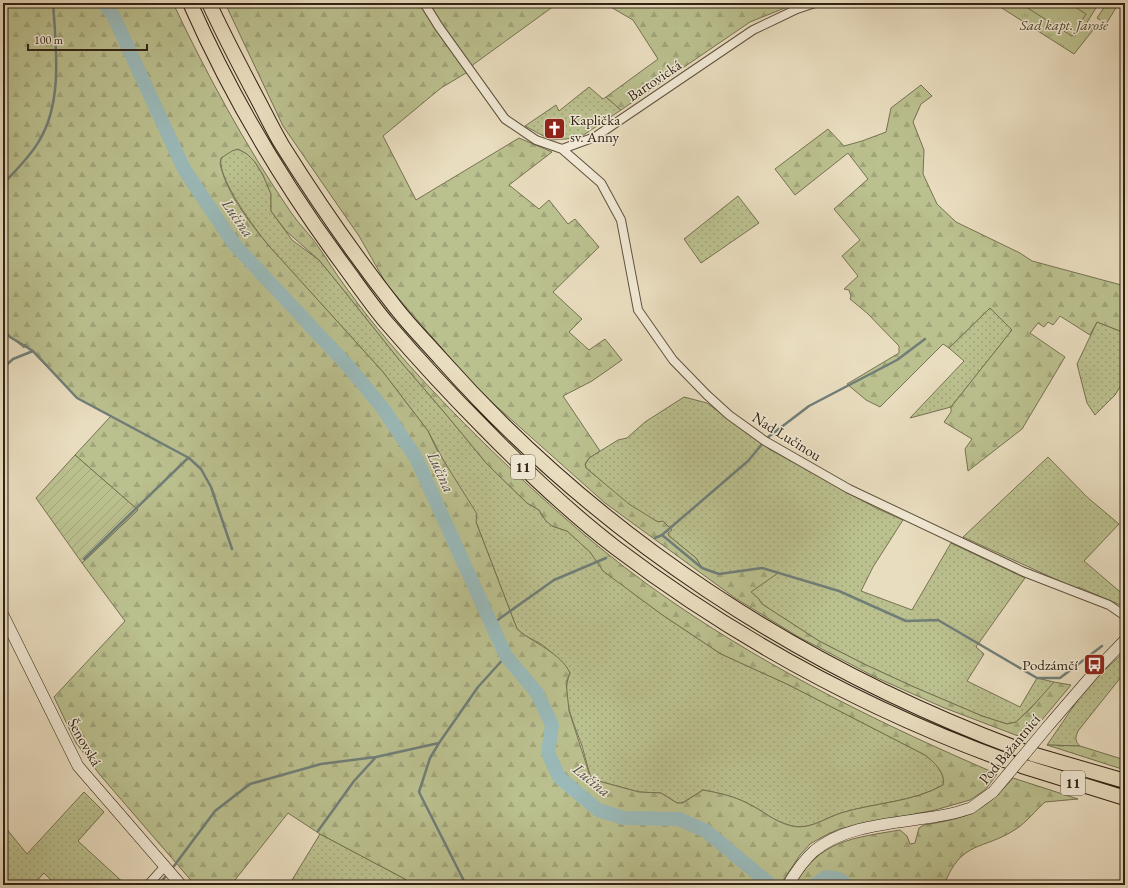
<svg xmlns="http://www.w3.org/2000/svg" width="1128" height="888" font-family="'EB Garamond',serif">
	<defs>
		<pattern id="grass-dots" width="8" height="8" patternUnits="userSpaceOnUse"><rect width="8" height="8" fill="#bbc08f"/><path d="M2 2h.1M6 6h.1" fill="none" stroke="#a1a57a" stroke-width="1.8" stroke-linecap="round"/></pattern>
		<pattern id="forest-firs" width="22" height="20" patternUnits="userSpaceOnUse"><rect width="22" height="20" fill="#bbc08f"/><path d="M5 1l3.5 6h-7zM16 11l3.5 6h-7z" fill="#a1a57a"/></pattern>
		<pattern id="park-tufts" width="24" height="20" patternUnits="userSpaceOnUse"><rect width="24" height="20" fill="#bbc08f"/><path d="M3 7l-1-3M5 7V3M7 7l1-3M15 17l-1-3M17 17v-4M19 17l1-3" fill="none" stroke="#a1a57a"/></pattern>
		<pattern id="garden-furrows" width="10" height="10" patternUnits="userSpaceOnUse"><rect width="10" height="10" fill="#bbc08f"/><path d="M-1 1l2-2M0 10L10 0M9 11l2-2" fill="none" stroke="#a1a57a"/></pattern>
	</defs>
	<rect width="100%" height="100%" fill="#e9ddbf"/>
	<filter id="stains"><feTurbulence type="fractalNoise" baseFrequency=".005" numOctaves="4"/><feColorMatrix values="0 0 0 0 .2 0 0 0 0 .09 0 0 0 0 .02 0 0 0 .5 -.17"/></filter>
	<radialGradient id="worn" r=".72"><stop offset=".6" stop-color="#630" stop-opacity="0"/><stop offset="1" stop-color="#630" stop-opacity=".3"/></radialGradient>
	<path fill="url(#grass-dots)" stroke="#767252" d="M589,87L603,99L606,97L621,110L579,138L551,140L525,126L556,105L559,111Z
		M238,149L247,154L255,162L263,175L271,194V211L292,240L319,260L333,277L401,362L444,412L487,464L527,503L539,510L542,516L552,526L567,531L590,552L604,571L661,614L721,654L789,685L925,755C934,762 946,773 943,785C914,802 873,803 841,813C825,818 810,830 792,826C772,821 764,811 747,803C733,796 719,793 703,790L682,803H677L661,793L639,792L591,779C588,768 585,757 582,746C574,723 560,697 570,673C563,662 552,652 541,644C532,639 524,636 517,629L476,522L428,431L383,372L269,246C256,230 217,179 221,158L232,150Z
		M738,196L759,223L701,263L684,239Z
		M990,308L1012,330L951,407L910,418L964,361L949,348Z
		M1097,322L1125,333V379L1115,395L1095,415L1087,403L1077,364Z
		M684,397L707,403L769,449L876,508L903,520L873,567L861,591L912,610L951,543L1025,578L976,647L984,654L967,681L1020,707L1037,678L1054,682L1050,689L1016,722L1007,724L982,716L914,687L864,664L819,641L762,604L758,598L750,592L777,573L762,568L719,574L702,568L696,558L669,536L660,522C640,519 604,482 586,468L585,465L589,458L618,440L627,438L645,422Z
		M1048,457L1087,497L1119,524L1084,561L1125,596V607L1078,587L1077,589L963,537Z
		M1125,651V672L1078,731C1075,738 1075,741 1080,746L1047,745L1086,688Z
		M84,792L104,812L78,841L126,885H56L44,873L33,885H3V822L9,832L27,854Z
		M320,834L405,879L402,885H289Z"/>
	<path fill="url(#forest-firs)" stroke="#767252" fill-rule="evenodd" d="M3,3H173C207,75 245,145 290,211C299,225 313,237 322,252C366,322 427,387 487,446C546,503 606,557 674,603C775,672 885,726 997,774L985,790L970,800L935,810L839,829L824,836L810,844L800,855L780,885H411L405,879L320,834L288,813L231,885H195L100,775L76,743L54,697L125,621L82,563L138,510L75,455L111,416L77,398L25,344L24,348L3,330ZM238,149L247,154L255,162L263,175L271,194V211L286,231L319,260L333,277L401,362L444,412L487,464L527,503L539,510L546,521L552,526L567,531L590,552L603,571L661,614L721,654L789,685L925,755C934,762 946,773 943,785C914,802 873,803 841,813C825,818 810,830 792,826C772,821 764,811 747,803C733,796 719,793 703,790L683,803H677L661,793L639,792L591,779L569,711L566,682L570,673C561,653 533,643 517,629L476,522L477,514L437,450L428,431L383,372L269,246C250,223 227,194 220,164L221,158L232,151Z
		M225,3H558L474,64L466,73L441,88L383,136L416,200L519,138L552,152L509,185L539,209L549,200L568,224L575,219L599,247L553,292L582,319L569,332L589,350L605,339L622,360L592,381L563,396L600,451L589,458L585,464L586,468L629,504L658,522L663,521L672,530L668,533L669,536L696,558L702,568L719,574L762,568L778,573L751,592L758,598L762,604L819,641L864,664L914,687L982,716L1007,724L1016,722L1031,708L1054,682L1071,685L1026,739L942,707L875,677L797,636L735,598L605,503L477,389L387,285L359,236L283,126Z
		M607,3H797L750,22L621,110L606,97L658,59L633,20L609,6Z
		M921,85L932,96L921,104L913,122L924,150L923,174L937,204L956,222L1020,253L1032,261L1125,286V333L1097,322L1090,335L1060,316L1053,325L1048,322L1044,327L1038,323L1030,333L1065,357L1022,429L968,471L965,449L972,439L944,422L951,412V407L1012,330L990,308L949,348L943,344L880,407L866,400L847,384L899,353V346L867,313L850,299L851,296L849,290L844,289L858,276L842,256L860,240L834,209L868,179L848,153L795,195L775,169L828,129L844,146L862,141L886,132L891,108Z
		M1047,745L1080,746L1125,760V770Z
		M1013,778L1078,799L1045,802C1035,811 1027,822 1016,829C983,851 962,839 944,885H851L850,881L840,876L826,874L810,885H794C820,840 853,838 900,830L907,836L910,844L915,843L919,828L924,825C968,818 984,812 1013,778Z"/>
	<path fill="url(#park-tufts)" stroke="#767252" d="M994,3H1099L1086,24L1093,30L1074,54Z"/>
	<path fill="url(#garden-furrows)" stroke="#767252" d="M75,455L138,510L82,563L36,498Z"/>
	<path fill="#bbc08f" stroke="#767252" d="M1028,3H1069L1086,14L1072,36L1026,7Z
		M1107,3H1119L1106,24L1097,18Z"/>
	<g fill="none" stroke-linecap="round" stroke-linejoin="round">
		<path stroke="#707e78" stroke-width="2.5" d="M3,184C15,171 30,157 39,141C63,102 56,47 53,3
			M3,330L10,337L33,351L13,359L3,368
			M33,351L77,398L189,458L201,469L211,487L232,549
			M767,438L809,406L897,360L925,339
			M662,535L748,461L763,443
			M655,538L662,535L702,568L719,574L762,568L839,591L906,621L938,620L1037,678H1060L1102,646
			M84,559L188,458
			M492,624L554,580L606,558
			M318,831L354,781L376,757
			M174,866L215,811L250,784L321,764L376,757L439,743
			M158,885L167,875
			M466,885L419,792L430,758L439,743L478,687L506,656"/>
		<path stroke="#9ababa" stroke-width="14" d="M104,3L114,17L184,169L234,244L348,366L382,407L416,458L506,656L537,693L552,725L548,753L559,777L598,810L624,818L679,819L706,831L771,885
			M815,885L826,877L839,879L847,885"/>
		<defs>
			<path id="street" d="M424,3L439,27L505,119L536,140L562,149L601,183L621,220L638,310L673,360L707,395L729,415L765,441L849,489L1024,572L1109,605L1125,616
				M562,149L595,137L753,30L797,9L815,3
				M148,885L165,866"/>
			<path id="secondary" d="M3,615L78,766L181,885
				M1049,725L1099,667L1125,640
				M788,885C795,873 803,861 814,851C851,820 913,824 958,812L971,808L993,792"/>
			<path id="highway" d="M190,3C231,96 284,185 344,266C358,285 371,304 386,322C417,358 450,394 484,428C525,470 569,512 616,548C736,639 869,711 1010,762
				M209,3C224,36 241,68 258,100C266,115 273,130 282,145C317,201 355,256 396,308C410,326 426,342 441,359C599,537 799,667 1021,750
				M1032,754L1125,781
				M1022,766L1125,798"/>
		</defs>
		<use href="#street" stroke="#60523f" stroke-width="10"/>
		<use href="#secondary" stroke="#322314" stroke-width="12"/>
		<use href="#highway" stroke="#322314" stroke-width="16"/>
		<use href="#street" stroke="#f1e9d5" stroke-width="8"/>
		<use href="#secondary" stroke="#f1e9d5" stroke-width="11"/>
		<use href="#highway" stroke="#e9ddbf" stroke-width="14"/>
		<defs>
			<path id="secondary-bridge" d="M993,792L1049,725"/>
		</defs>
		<use href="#secondary-bridge" stroke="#322314" stroke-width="12" stroke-linecap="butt"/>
		<use href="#secondary-bridge" stroke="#f1e9d5" stroke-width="11"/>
	</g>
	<defs>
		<symbol id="church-square" viewBox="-11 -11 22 22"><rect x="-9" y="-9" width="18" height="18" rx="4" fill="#8f2418" stroke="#f1e9d5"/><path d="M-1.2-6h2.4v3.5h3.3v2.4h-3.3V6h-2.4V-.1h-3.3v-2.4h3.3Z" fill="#fff"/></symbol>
		<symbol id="bus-square" viewBox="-11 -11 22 22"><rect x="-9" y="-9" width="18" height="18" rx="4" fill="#8f2418" stroke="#f1e9d5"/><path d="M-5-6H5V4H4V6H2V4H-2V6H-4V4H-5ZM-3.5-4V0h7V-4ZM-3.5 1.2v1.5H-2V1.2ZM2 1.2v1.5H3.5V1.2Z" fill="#fff"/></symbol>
	</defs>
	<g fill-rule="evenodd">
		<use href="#church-square" x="542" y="116" width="25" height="25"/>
		<use href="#bus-square" x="1082" y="652" width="25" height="25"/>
	</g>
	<g text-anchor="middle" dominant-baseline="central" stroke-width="3" stroke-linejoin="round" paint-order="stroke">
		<g fill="#f1e9d5" stroke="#6b5e4e" stroke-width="1">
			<rect x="511" y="455" width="24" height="24" rx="3"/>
			<rect x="1061" y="771" width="24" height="24" rx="3"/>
		</g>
		<g font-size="14" font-weight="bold" fill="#322314">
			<text x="523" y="467">11</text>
			<text x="1073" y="783">11</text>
		</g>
		<g font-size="15" font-style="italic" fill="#544a33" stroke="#f1e9d5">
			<text x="1064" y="24">Sad kapt. Jaroše</text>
		</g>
		<g font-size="15" fill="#322314" stroke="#f1e9d5">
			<text transform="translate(654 80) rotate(-34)">Bartovická</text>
			<text transform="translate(787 436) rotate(32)">Nad Lučinou</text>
			<text transform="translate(85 742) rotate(60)">Šenovská</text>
			<text transform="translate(1009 749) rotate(-50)">Pod Bažantnicí</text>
		</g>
		<g font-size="15" fill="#322314" stroke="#f1e9d5" text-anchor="start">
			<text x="570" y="119">Kaplička<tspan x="570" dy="17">sv. Anny</tspan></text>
			<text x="1078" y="664" text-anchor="end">Podzámčí</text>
		</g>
		<g font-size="16" font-style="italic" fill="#515046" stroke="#f1e9d5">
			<text transform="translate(238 218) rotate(55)">Lučina</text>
			<text transform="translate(441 472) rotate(65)">Lučina</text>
			<text transform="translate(592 780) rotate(39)">Lučina</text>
		</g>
	</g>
	<rect width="1128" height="888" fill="none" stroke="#e9ddbf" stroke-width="16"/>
	<rect x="4" y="4" width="1120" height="880" fill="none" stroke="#322314" stroke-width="2"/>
	<rect x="8" y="8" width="1112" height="872" fill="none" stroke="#322314"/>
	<path d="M28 44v6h119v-6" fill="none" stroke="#322314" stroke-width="2"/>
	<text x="34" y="44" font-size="12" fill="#322314" stroke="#f1e9d5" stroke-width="3" paint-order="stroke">100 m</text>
	<rect width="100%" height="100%" filter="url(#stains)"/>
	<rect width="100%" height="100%" fill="url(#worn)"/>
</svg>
